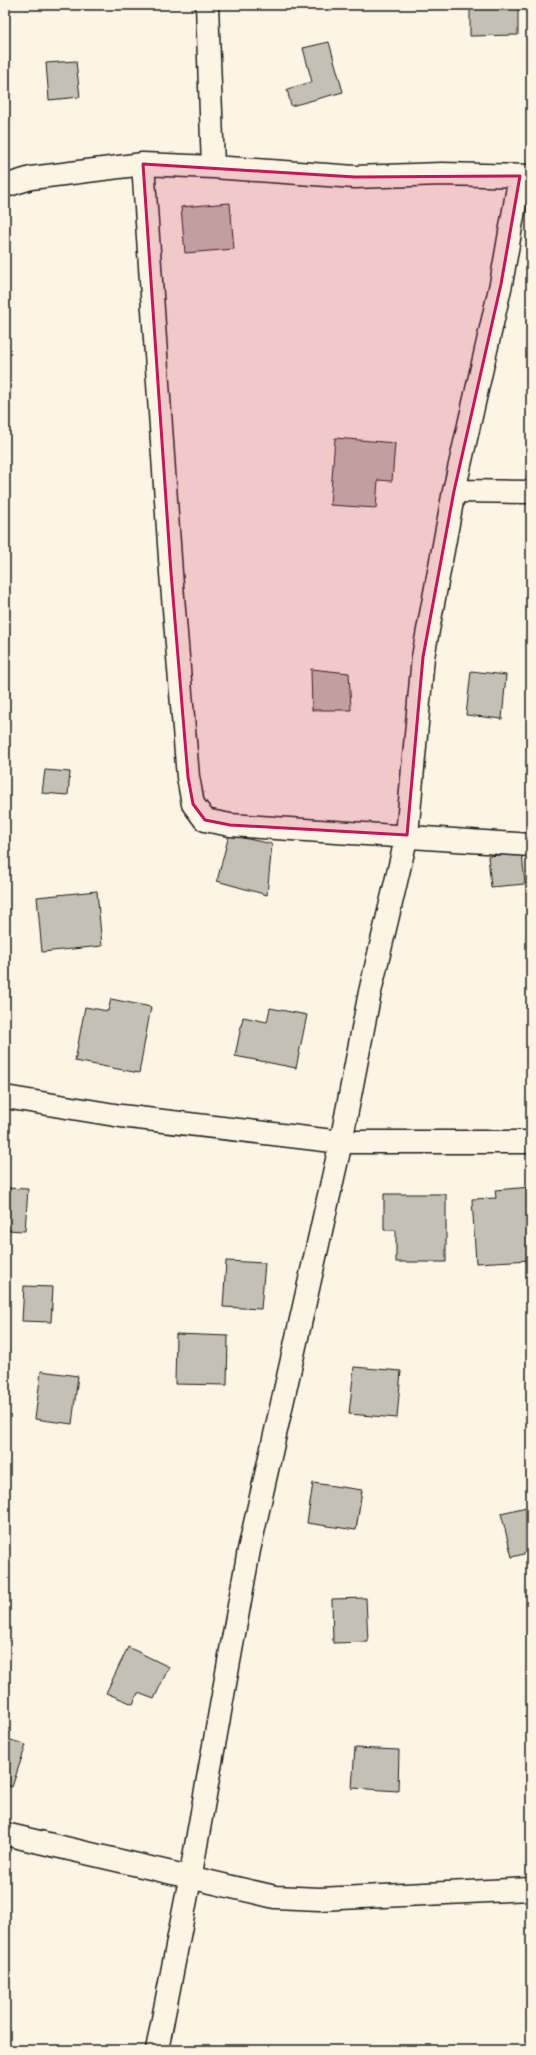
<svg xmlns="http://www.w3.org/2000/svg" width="536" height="2055" font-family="Caveat,sans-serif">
	<rect width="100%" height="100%" fill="#fcf5e5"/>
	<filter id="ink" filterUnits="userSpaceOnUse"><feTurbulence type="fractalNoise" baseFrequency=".025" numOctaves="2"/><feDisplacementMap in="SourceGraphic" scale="8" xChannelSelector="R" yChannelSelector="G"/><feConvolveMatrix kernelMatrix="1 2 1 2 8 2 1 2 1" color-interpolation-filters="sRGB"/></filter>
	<g filter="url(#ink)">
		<path fill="#c4c0b3" stroke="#1c1c1c" d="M470,5H518V35L470,36Z
			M329,42L343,92L291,106L287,89L312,82L303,48Z
			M76,61L80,97L49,100L46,63Z
			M230,203L234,249L185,253L181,207Z
			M335,438L395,443L392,481L378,480L376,508L330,505Z
			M311,669L349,673L351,710H312Z
			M471,671L506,675L502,719L466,715Z
			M45,770L70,772L68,795L42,793Z
			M229,835L272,844L267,895L217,881Z
			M522,853L525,884L491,887L488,856Z
			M97,891L102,946L42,952L37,897Z
			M111,999L151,1007L139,1073L75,1061L85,1007L108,1011Z
			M270,1008L307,1015L296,1068L235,1056L243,1017L267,1022Z
			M531,1187V1260L476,1263L472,1199L496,1198L495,1190Z
			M5,1188L28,1189L25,1231L5,1230Z
			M384,1194H446V1262H396V1230H384Z
			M226,1261L265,1263L261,1309L223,1307Z
			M24,1286L53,1287L51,1322L22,1321Z
			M176,1334L228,1336L227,1385L175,1384Z
			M354,1367L401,1371L397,1418L349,1414Z
			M41,1371L78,1376L72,1424L35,1419Z
			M313,1483L362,1490L356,1530L307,1523Z
			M531,1506V1552L512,1557L501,1513Z
			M366,1598L368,1642L333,1643L332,1599Z
			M128,1647L169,1667L154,1699L138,1693L133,1704L106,1693Z
			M5,1738L26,1745L12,1787L5,1785Z
			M355,1748L399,1750L398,1791L352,1788Z"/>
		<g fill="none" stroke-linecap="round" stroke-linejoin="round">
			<defs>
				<path id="minor" d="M207,5L213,167
					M143,164L171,573L188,777L193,804L205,820L230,825L531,845
					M5,186L31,178L143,164L213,167L355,177L442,174L531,176
					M454,491L531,492
					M5,1097L121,1116L341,1142H531
					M5,1834L275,1897L319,1899L531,1889
					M157,2050L190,1879L249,1550L341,1142L370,992L407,835L423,657L454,491L501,284L520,176"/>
			</defs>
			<use href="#minor" stroke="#1c1c1c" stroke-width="25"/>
			<use href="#minor" stroke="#fcf5e5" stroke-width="22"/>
		</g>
	</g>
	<path fill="#c2185b" fill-opacity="0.2" stroke="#c2185b" stroke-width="3" stroke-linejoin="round" d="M143,164L355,177L520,176L501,284L454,491L423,657L407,835L230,825L205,820L193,804L188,777L171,573Z"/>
	<rect width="536" height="2055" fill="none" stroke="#fcf5e5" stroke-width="20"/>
	<rect x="10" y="10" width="516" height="2035" fill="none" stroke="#1c1c1c" stroke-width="1.5" filter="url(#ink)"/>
</svg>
